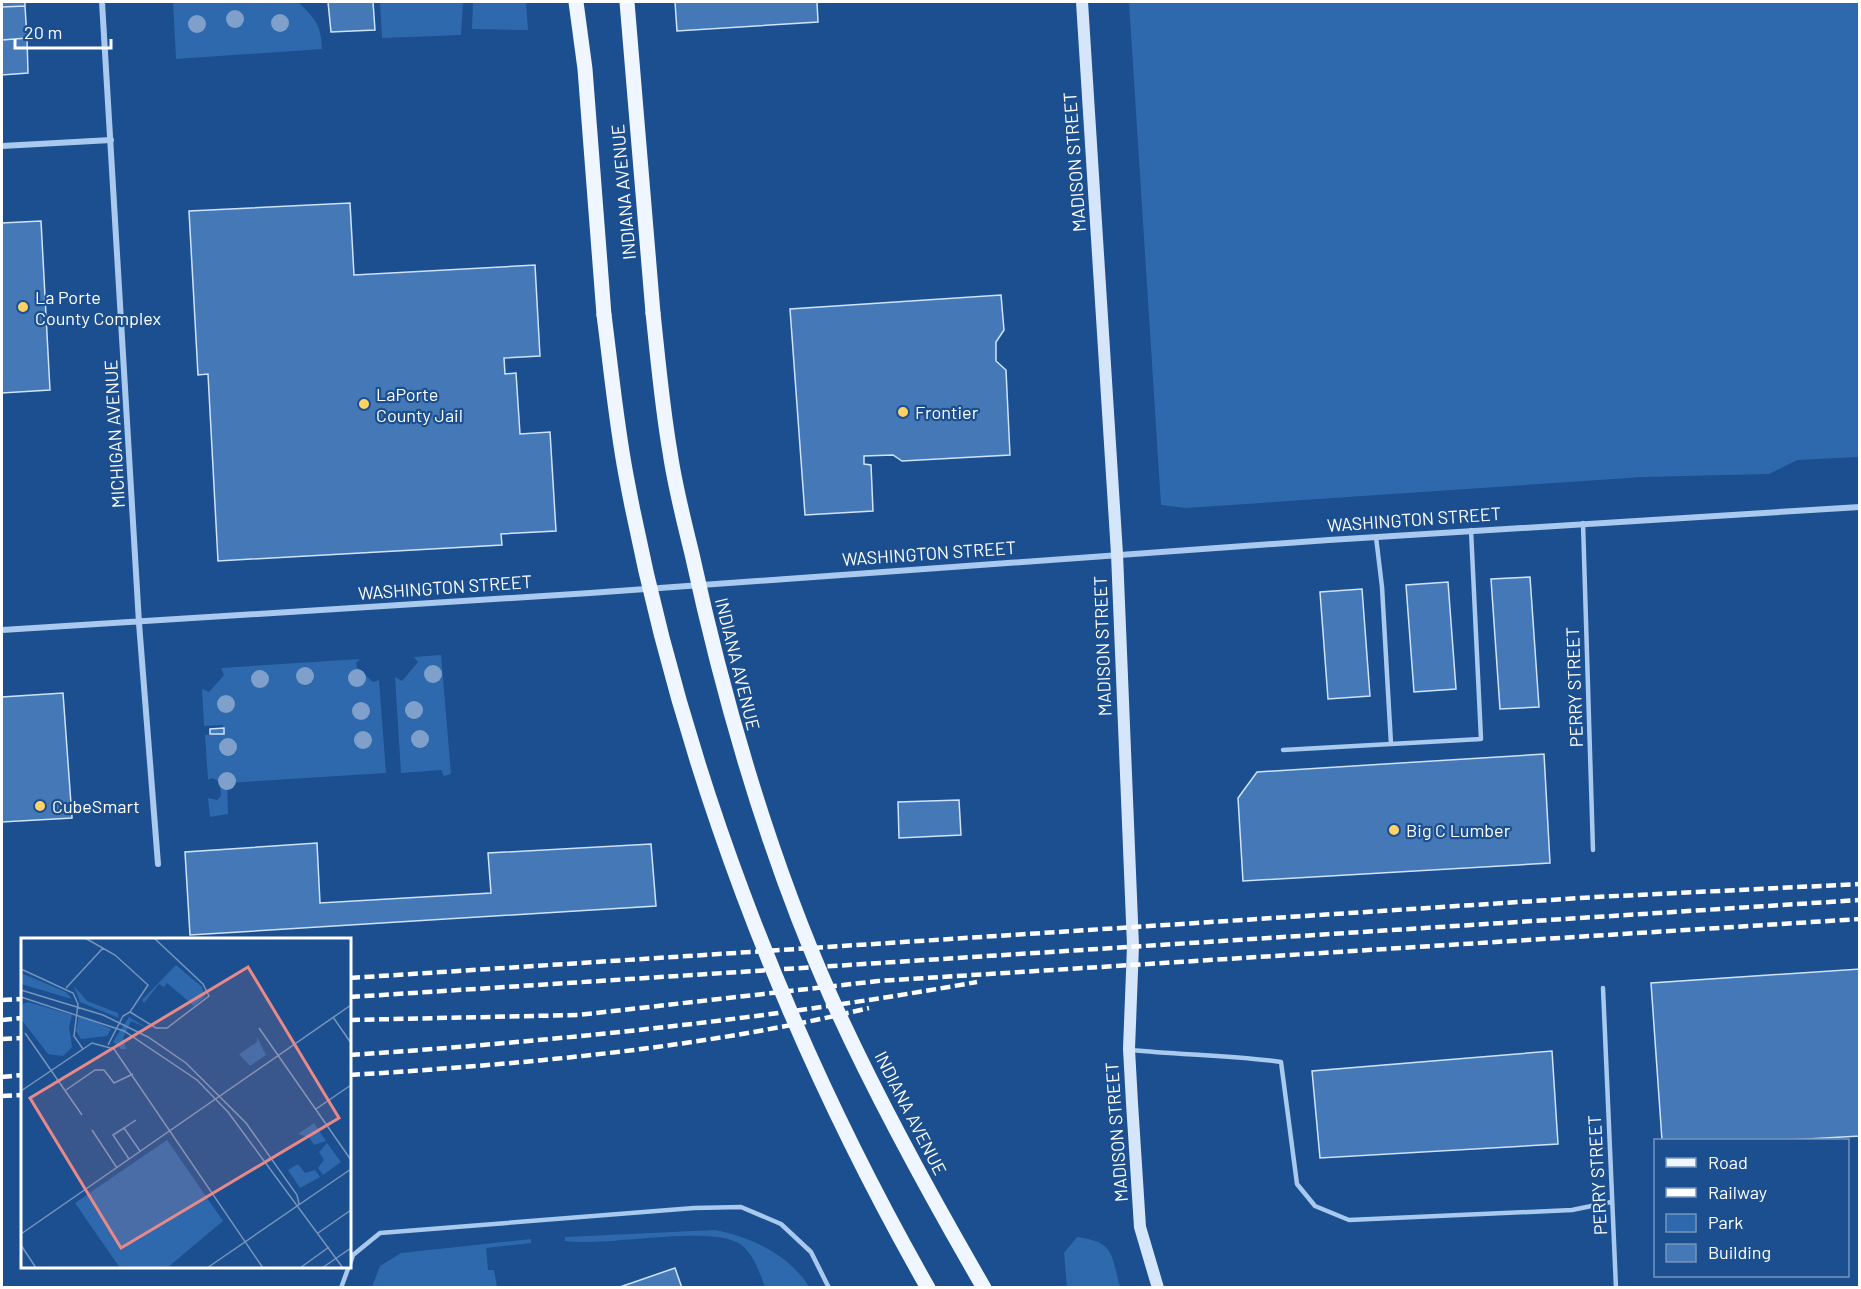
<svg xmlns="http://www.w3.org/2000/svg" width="1861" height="1289" font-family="Barlow,sans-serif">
	<rect width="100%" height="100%" fill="#1b4f8f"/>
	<path fill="#2e69ad" d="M173,2L299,3C316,20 321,24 322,49L176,59Z
		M380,2H463L461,35L382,38Z
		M473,2H526L528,30L472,29Z
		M1129,2H1859V457L1797,460L1769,474L1643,477L1186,508L1161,505Z
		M441,655L451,774L444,776L441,770L401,773L395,677L402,681L418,662L414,657Z
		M360,659L356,663L357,668L373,682L379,680L386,773L227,783L228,814L210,817L208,798L217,800L221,796L220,782L212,778L208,780L205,735L223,734V725L204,726L202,689L209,692L224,675L221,668Z
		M715,1230C751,1237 790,1255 809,1287H765C759,1272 754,1254 740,1244C711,1224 606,1247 565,1241V1237Z
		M1077,1237C1115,1242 1111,1254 1120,1287H1067L1064,1253Z
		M531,1239V1243L486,1248L488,1270H494L497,1287H372L380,1266L401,1253Z"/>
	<path fill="#4478b7" stroke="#cfe3fa" stroke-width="1.5" d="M2,2H25V6L2,7Z
		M328,2H373L375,30L331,32Z
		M675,2H817L818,22L677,31Z
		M25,6L27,38L2,40V7Z
		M27,38L28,73L2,75V40Z
		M350,203L354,275L535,265L540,356L504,358L505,374L516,373L520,434L550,432L556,531L501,534L502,545L218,561L208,374L198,375L189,211Z
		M41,221L50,390L2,393V223Z
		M1001,295L1004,330L996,342V361L1006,370L1010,455L902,461L893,455L864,456V464L871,465L873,511L805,515L790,309Z
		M1530,577L1539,707L1500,709L1491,579Z
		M1448,582L1456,689L1414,692L1406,585Z
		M1362,589L1370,696L1328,699L1320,592Z
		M63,693L72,818L2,822V697Z
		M224,728V734H210V729Z
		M1544,754L1550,863L1243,881L1238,798L1257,772Z
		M959,800L961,835L899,838L898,802Z
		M317,843L320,903L491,893L488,853L651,844L656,906L190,935L185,852Z
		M1860,969V1136L1789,1140H1662L1651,983Z
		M1552,1051L1558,1144L1320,1158L1312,1071Z
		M675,1268L682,1288H617Z"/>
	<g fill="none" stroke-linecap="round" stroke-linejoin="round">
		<path stroke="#a9c9ee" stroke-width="4.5" d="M1583,523L1593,850
			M1391,744L1481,739L1471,530
			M1283,750L1391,744L1382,587L1376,537
			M1603,988L1616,1288
			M1131,1050C1182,1055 1231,1055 1281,1062L1297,1184L1315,1206L1349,1220L1572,1210L1611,1202
			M350,1264L353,1255L380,1233L694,1208L741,1207L781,1224L811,1252L829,1288
			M341,1288L349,1266"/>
		<path stroke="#a9c9ee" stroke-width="6" d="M102,2L139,623L158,864
			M2,146L111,140
			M2,630L590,593L1329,540L1860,507"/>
		<path stroke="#d6e6fa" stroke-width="12" d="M1082,2L1117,554L1133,946L1129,1049L1132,1103L1140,1227L1158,1288"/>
		<path stroke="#f0f6ff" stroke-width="15" d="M576,2L585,69L604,315
			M627,2L653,313"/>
		<path stroke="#fff" stroke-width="4.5" stroke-dasharray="10 4.5" stroke-linecap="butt" d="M350,978L1596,897L1860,884
			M350,997L1860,900
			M2,1000L22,999
			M2,1020L22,1018
			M350,1020L578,1015L878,981L1860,919
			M2,1039L22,1038
			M350,1055C559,1041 770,1019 977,982
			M350,1075C524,1064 699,1049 869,1008
			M2,1077L22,1075
			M2,1096L22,1095"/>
		<path stroke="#f0f6ff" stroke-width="15" d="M653,313C658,359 662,406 670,452C675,487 684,521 692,554C725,706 768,855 831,997C876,1097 929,1193 984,1288
			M604,315C611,368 616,422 626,475C679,760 784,1035 928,1288"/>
	</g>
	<g fill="#7ea0ca">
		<circle cx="235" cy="19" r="9"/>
		<circle cx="280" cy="23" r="9"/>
		<circle cx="197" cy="24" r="9"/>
		<circle cx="433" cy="674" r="9"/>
		<circle cx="305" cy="676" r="9"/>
		<circle cx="357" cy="678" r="9"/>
		<circle cx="260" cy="679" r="9"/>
		<circle cx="226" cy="704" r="9"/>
		<circle cx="414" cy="710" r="9"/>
		<circle cx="361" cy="711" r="9"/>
		<circle cx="420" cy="739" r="9"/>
		<circle cx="363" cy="740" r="9"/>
		<circle cx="228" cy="747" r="9"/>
		<circle cx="227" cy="781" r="9"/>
	</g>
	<g fill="#ffd166" stroke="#1b4f8f" stroke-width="2">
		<circle cx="23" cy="307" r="6"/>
		<circle cx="364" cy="404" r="6"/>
		<circle cx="903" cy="412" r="6"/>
		<circle cx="40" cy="806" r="6"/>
		<circle cx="1394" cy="830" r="6"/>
	</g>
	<g text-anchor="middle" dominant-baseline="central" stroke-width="4.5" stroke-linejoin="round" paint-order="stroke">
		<g font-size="18" fill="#fff" stroke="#1b4f8f">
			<text transform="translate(1074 162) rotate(-94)">MADISON STREET</text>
			<text transform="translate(623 192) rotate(-95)">INDIANA AVENUE</text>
			<text transform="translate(114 434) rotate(-93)">MICHIGAN AVENUE</text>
			<text transform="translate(1414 519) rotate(-4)">WASHINGTON STREET</text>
			<text transform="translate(929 553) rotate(-4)">WASHINGTON STREET</text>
			<text transform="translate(445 587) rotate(-4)">WASHINGTON STREET</text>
			<text transform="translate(1102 646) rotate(-92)">MADISON STREET</text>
			<text transform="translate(738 664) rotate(76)">INDIANA AVENUE</text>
			<text transform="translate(1574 687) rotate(-92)">PERRY STREET</text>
			<text transform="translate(911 1113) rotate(63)">INDIANA AVENUE</text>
			<text transform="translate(1116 1132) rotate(-94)">MADISON STREET</text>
			<text transform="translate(1597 1175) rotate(-93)">PERRY STREET</text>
		</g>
		<g font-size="18" fill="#fff" stroke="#1b4f8f" text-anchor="start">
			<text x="35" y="297">La Porte<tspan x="35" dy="21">County Complex</tspan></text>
			<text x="376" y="394">LaPorte<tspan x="376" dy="21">County Jail</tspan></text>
			<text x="915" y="412">Frontier</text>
			<text x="52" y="806">CubeSmart</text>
			<text x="1406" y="830">Big C Lumber</text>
		</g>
	</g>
	<g transform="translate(21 938)">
		<rect width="330" height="330" fill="#1b4f8f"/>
		<path d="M155,27L181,49L184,58L173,68L146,45L143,49L138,46L123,65L121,62ZM0,35L45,54L51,61L0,46ZM53,48L66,63L97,75L98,80L59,64ZM7,64L51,77L48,89L51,109L42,118L27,116L0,81V67ZM58,77L90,91L86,98L60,101L55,93ZM108,79L126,90L110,83L102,100L105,111H100L92,104ZM236,99L245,117L229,128L218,116L236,104ZM293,185L305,203L293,207L288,199L277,196ZM146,202L202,283L146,330H99L54,265ZM306,205L320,224L302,237L297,230L303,222L298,214ZM277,226L284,235L294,232L299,239L279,250L267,232Z" fill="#2e69ad"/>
		<path fill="none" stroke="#7695bc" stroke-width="1.5" d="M64,0L94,17L127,47L109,74L102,78L87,107M0,31L52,55L57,66L53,98L62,111M45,50L82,10M0,52L82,77L127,99L165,125L225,185L276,257L278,266M0,59L103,93L176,142L207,174L322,330M109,74L135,90H146L188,58L182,46L133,0M312,79L330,105M238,90L330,222M4,95L61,177M45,152L74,132H83L93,145L112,136M0,153L71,105L93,111L242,330M295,171L330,147M115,182L103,190L119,213M103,190L92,197L108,221M71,192L96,230M297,295L330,272M0,296L330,67M0,307L15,330M186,330L330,231M279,330L308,309M301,330L330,310"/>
		<path fill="#e88989" fill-opacity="0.15" stroke="#e88989" stroke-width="3" d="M227,29L318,180L100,310L9,160Z"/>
		<rect width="330" height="330" fill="none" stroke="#fff" stroke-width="3"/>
	</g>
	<rect width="1861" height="1289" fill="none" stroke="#ffffff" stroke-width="6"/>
	<rect x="1654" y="1139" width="195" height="138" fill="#1b4f8f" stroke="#7695bc" stroke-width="1.5"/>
	<rect x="1666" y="1158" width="30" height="9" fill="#f0f6ff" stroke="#7695bc" stroke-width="1.5"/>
	<text x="1708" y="1169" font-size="18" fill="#ffffff">Road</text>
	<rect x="1666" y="1188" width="30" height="9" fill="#ffffff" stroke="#7695bc" stroke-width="1.5"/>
	<text x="1708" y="1199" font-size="18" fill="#ffffff">Railway</text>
	<rect x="1666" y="1214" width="30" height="18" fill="#2e69ad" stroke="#7695bc" stroke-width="1.5"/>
	<text x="1708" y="1229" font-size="18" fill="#ffffff">Park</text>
	<rect x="1666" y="1244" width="30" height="18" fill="#4478b7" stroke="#7695bc" stroke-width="1.5"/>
	<text x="1708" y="1259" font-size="18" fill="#ffffff">Building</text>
	<path d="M15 39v9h96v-9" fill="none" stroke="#ffffff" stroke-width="3"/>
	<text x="24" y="39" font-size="18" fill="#ffffff" stroke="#1b4f8f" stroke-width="4.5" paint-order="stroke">20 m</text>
</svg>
